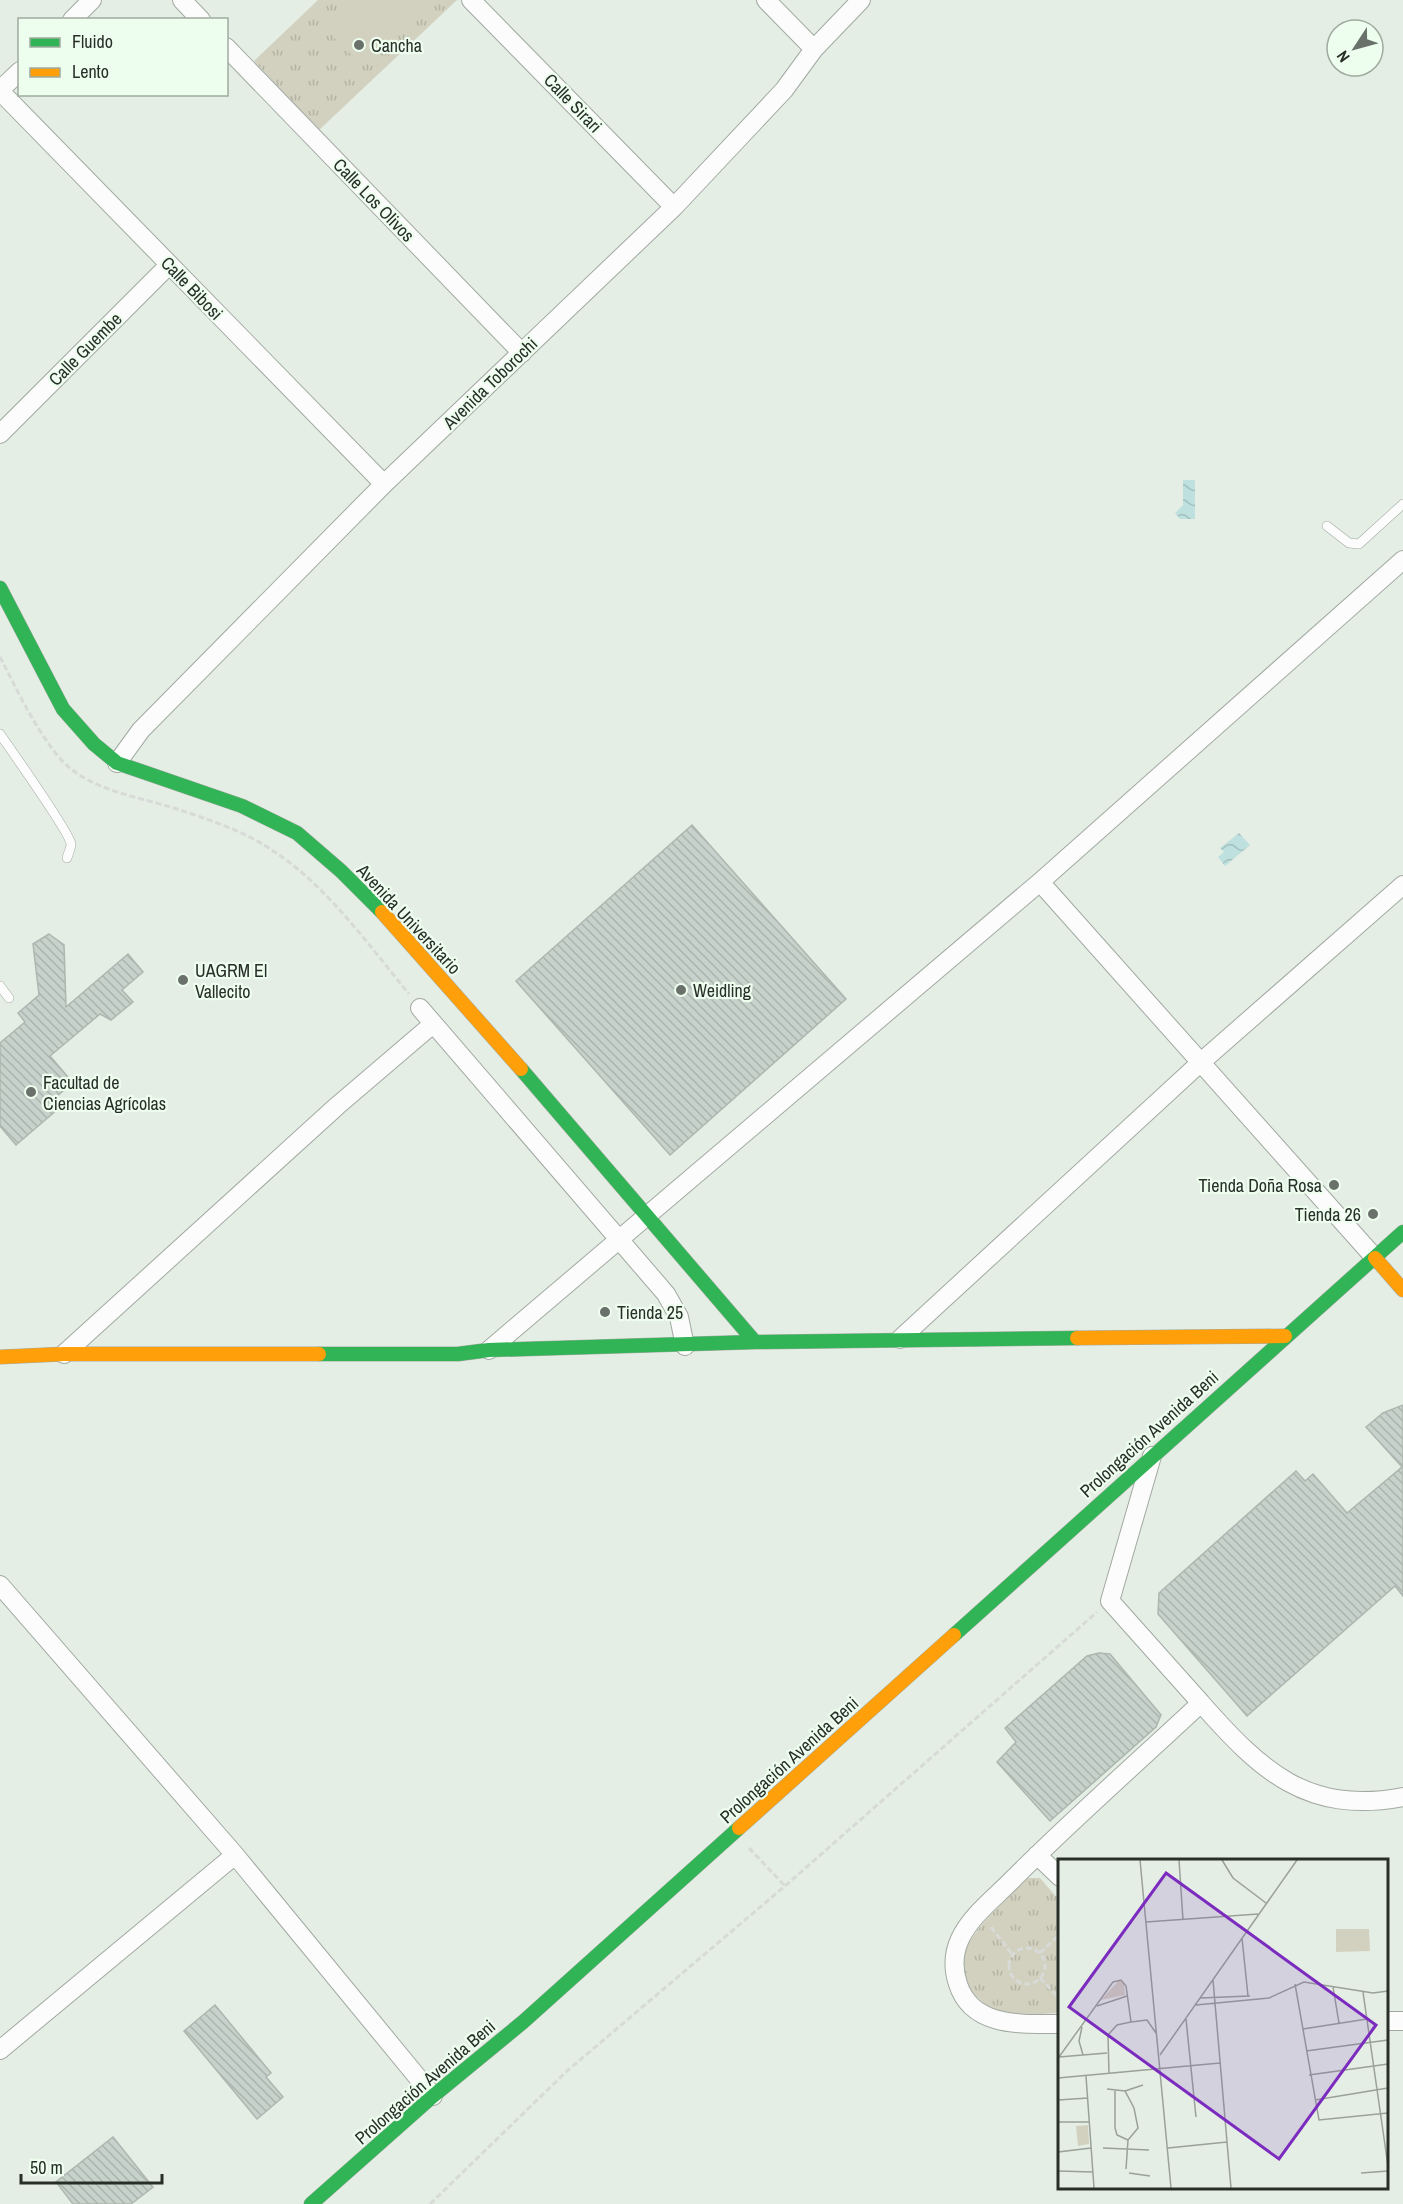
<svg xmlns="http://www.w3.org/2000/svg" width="1403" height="2204" font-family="'Archivo Narrow',sans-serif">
	<defs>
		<pattern id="grass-tufts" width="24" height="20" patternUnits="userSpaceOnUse" patternTransform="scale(1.5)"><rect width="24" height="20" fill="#d2d1c0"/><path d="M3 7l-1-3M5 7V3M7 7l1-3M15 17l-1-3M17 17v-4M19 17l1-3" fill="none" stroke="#b4b4a5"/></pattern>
		<pattern id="water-waves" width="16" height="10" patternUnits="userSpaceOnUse" patternTransform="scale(1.5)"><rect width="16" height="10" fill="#bee0df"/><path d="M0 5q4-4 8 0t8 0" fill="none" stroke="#a3c0bf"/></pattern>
		<pattern id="building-back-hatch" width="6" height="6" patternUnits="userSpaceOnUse" patternTransform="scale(1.5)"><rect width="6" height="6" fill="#c6d2cb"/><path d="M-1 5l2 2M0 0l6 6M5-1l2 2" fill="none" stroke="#aab5ae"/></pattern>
	</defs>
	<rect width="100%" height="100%" fill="#e4eee4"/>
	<path fill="url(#grass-tufts)" d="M318,0H457L319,130L254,61Z
		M1028,1878H1040L1059,1900V2013C1043,2013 1026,2017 1009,2016C995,2014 987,2006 977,1997C932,1956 1001,1907 1028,1878Z"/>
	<path fill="#d2d1c0" d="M352,0H415L418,3L359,62L324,28Z"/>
	<path fill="url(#water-waves)" d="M1183,480H1195V519H1180L1175,513L1183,505Z
		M1239,833L1250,845L1225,866L1218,857L1224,852L1220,848Z"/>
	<path fill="url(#building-back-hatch)" stroke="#aeb6b0" stroke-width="1.5" d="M692,825L846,999L670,1155L516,981Z
		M49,934L64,945L66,1007L128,954L143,972L122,990L133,1002L111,1020L100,1014L50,1056L73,1083L51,1101L58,1109L16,1145L0,1126V1043L25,1022L18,1013L39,995L33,944Z
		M1403,1405V1596L1395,1586L1247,1716L1158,1614L1159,1593L1296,1471L1305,1481L1313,1474L1347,1513L1402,1467L1366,1427L1383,1413Z
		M1099,1653L1110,1654L1161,1715L1156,1727L1050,1821L997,1762L1016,1742L1005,1728L1087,1656Z
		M215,2005L271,2073L266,2077L283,2097L257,2119L184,2031Z
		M113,2137L153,2187L131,2204H73L56,2182Z"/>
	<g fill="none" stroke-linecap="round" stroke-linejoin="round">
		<defs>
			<path id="lane" d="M1327,526L1349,543L1359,544L1403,504
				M0,734C11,750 70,833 71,844C71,848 68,854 67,858
				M0,986L9,998"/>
			<path id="street" d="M182,0L201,20
				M471,0L674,207
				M766,0L814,49
				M72,20L92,0
				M226,47L522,353
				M0,90L20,71
				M0,91L384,484
				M0,434L169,265
				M117,763L141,730L384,484L674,207L784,90L814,49L861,0
				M1040,882L1375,1258
				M420,1008L666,1294L679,1317L685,1346
				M900,1339L1200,1063L1403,885
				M489,1350L1040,882L1403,560
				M64,1354L337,1106L433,1024
				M1152,1456L1110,1601L1201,1703
				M0,1585L235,1855L433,2096
				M1037,1855L1060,1877
				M1386,2021H1403
				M1060,2024C1022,2024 972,2028 958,1984C953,1969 953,1954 960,1939C971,1915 996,1897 1014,1878C1074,1818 1139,1761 1201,1703C1261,1771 1307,1815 1403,1797
				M0,2050L235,1855"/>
			<path id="fast" d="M0,588L63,709L94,744L117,763L242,806L297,833L341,871L382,912
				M521,1069L755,1342
				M319,1354H458L489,1350L755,1342L1077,1338
				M954,1635L1403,1232
				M311,2204L433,2096L523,2022L739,1828"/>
			<path id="slow" d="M382,912L521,1069
				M1375,1258L1403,1290
				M1077,1338L1285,1336
				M0,1357L64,1354H319
				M739,1828L954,1635"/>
		</defs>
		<use href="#lane" stroke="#a2a9a2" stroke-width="10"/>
		<use href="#street" stroke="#a2a9a2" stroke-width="20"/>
		<use href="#fast" stroke="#a2a9a2" stroke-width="15"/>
		<use href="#slow" stroke="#a2a9a2" stroke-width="15"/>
		<path stroke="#d7dad7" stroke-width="3" stroke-dasharray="6 3" stroke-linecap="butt" d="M0,657C17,690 34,726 57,755C87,792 139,796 180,810C207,819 240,830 264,845C323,880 366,942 409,994
			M749,1848L785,1886
			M991,1927L1012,1954
			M1009 1966a18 18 0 1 1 36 0a18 18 0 1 1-36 0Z
			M1040,1953L1060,1934
			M1040,1978L1060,1999
			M430,2204L567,2071L785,1886L1097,1612"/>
		<use href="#lane" stroke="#fbfcfb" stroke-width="9"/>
		<use href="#street" stroke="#fbfcfb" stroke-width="18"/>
		<use href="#fast" stroke="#30b455" stroke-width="14"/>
		<use href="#slow" stroke="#ff9f0a" stroke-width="14"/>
	</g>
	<g fill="#6a716a" stroke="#eefeee" stroke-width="2">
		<circle cx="359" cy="45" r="6"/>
		<circle cx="183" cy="980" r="6"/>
		<circle cx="681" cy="990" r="6"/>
		<circle cx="31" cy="1092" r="6"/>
		<circle cx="1334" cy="1185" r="6"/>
		<circle cx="1373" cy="1214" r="6"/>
		<circle cx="605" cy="1312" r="6"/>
	</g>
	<g text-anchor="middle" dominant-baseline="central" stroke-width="4.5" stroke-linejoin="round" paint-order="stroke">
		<g font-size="18" fill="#282e28" stroke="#eefeee" text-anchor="start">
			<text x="371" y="45">Cancha</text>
			<text x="195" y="970">UAGRM El<tspan x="195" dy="21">Vallecito</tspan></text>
			<text x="693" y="990">Weidling</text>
			<text x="43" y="1082">Facultad de<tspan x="43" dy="21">Ciencias Agrícolas</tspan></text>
			<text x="1322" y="1185" text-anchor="end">Tienda Doña Rosa</text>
			<text x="1361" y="1214" text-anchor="end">Tienda 26</text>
			<text x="617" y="1312">Tienda 25</text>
		</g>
		<g font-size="18" fill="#282e28" stroke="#eefeee">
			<text transform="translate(573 103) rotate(46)">Calle Sirari</text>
			<text transform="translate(374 200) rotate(46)">Calle Los Olivos</text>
			<text transform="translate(192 288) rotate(46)">Calle Bibosi</text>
			<text transform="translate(85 349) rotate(-45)">Calle Guembe</text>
			<text transform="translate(490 383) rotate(-44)">Avenida Toborochi</text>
			<text transform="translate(409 919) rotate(47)">Avenida Universitario</text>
			<text transform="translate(1149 1434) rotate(-42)">Prolongación Avenida Beni</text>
			<text transform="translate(789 1760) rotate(-42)">Prolongación Avenida Beni</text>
			<text transform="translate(425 2082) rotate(-41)">Prolongación Avenida Beni</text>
		</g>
	</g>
	<g transform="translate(1058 1859)">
		<rect width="330" height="330" fill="#e4eee4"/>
		<path d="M61,121L66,124L67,136L43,141ZM30,266L31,285L20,287L18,267Z" fill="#d2d1c0"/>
		<path d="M278,70H311L312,92L278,93Z" fill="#d2d1c0"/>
		<path fill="none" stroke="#99a199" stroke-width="1.5" d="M82,1L113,329M121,1L125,61M164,1L175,19L208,44M88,63L200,55M184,79L190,137M155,121L173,329M237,125L261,261L330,254M275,128L281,164M305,133L330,307M142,139L192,137M138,146L211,139L246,123L315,134L330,132M39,147L69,137M128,160L138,258M73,163L89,161L98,174M24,168L21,182L25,196M245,170L309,160M248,192L330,181M102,196L239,1M1,198L55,123L63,121L68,127L73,163L59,166L50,176L51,215M1,198L49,194M251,216L330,205M28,217L36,329M0,219L162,204M49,230L67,232L76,249L80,269L70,281L68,310M57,232V269L59,276L70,281M67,232L85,226M0,241L30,239M257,241L330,229M0,263H32M45,289L91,291M110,289L169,283M0,293L33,289M0,312L35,313M71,314L92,317M303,314L330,312"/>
		<path fill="#7b2cbf" fill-opacity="0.15" stroke="#7b2cbf" stroke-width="3" d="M108,14L318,166L221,300L11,148Z"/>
		<rect width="330" height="330" fill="none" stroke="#282e28" stroke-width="3"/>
	</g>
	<rect x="18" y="18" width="210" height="78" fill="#eefeee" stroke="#9fab9f" stroke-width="1.5"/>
	<rect x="30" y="38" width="30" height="9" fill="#30b455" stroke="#9fab9f" stroke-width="1.5"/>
	<text x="72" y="48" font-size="18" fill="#282e28">Fluido</text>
	<rect x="30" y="68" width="30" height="9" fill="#ff9f0a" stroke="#9fab9f" stroke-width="1.5"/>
	<text x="72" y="78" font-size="18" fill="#282e28">Lento</text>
	<g transform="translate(1355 48) rotate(234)"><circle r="28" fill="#eefeee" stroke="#9fab9f" stroke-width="1.5"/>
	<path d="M0-4.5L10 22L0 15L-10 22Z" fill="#6a716a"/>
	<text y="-9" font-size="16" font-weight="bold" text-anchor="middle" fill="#282e28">N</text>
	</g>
	<path d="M21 2174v9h141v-9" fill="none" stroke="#282e28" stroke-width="3"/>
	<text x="30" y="2174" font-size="18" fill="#282e28" stroke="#eefeee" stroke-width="4.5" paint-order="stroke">50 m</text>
</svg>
